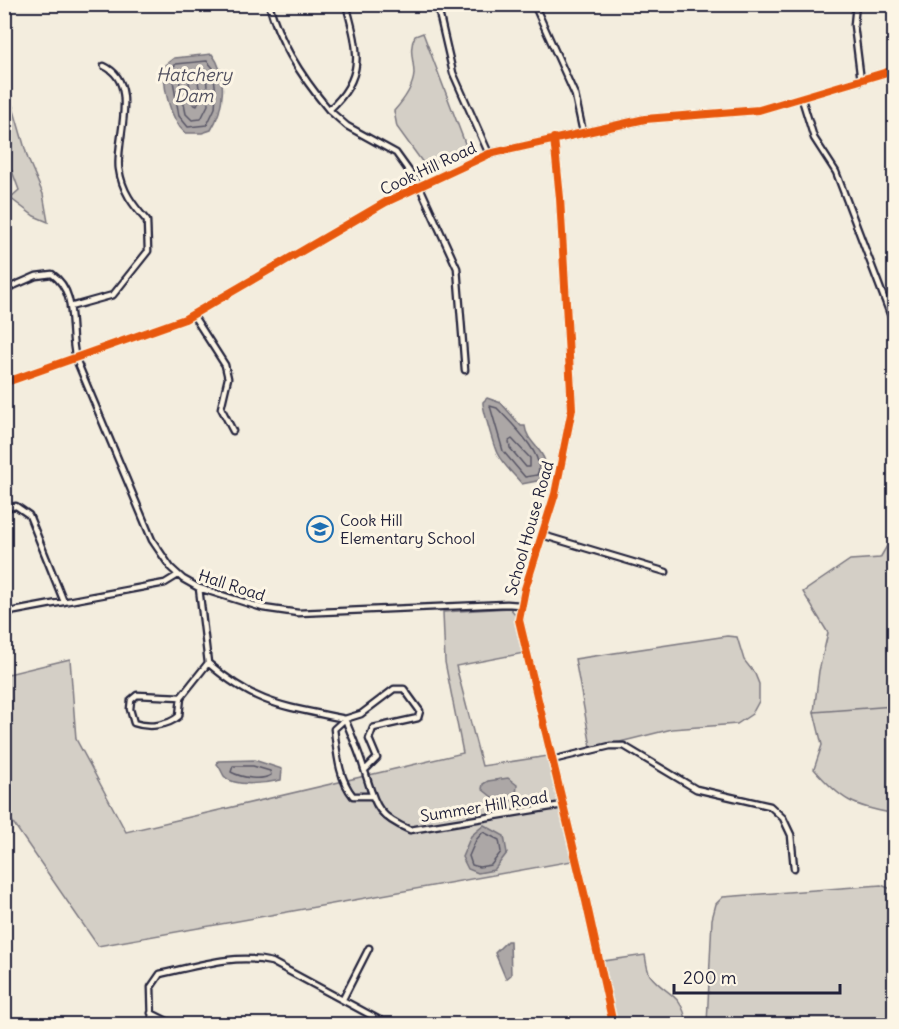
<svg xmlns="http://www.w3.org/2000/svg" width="899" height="1029" font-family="Delius,sans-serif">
	<rect width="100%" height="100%" fill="#f3edde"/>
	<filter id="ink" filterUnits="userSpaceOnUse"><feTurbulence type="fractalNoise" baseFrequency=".0167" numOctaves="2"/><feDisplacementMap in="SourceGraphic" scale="12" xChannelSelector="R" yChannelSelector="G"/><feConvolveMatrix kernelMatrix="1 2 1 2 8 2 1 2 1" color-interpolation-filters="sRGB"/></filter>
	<g filter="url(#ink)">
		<path fill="#d4cfc6" stroke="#7b7880" stroke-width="1.5" d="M423,33L466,146L426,167L397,127L394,111C403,101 413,88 414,74C414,60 408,49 415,36Z
			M4,76L28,159L43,194L48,222L34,216L10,198L19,190L12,171L5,164Z
			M894,497V814C852,805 843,802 814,769L822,745L814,712L819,671L828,633L803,592L850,560L880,558L894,534L890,500Z
			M510,608L515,614L524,653L456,666L482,766L548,756L572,861L98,946L5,811L4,675L70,659L76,739L126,832L463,753L445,662L443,612Z
			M727,636L737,637L744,660L755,674L759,684V701L752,714L737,724L672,729L620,742L591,747L575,659Z
			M881,885L894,890V1024H707L712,919L716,904L723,897Z
			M645,955C646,961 647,970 650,975C665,995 682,992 687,1024H616L604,961Z"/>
		<path fill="#aca7a6" stroke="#75727b" stroke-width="1.5" d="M212,54C228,75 224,109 211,130L202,133H185C170,119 162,86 165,65L174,58Z
			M487,398L501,403L521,426H525C527,447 555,452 542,480L522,484C515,475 502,464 497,453C494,447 482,406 483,402Z
			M254,760L282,769L281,780C268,783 234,788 224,776C222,773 220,767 217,764L218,761Z
			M508,778L517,785L516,796L513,801H497L482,789L483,784L488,781Z
			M484,825L504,836L507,853L494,870L478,873L468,869L462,857L471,836Z
			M507,941H510L511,975L506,979L495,953Z"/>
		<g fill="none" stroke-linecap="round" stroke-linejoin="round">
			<path stroke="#595766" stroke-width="1.5" d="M207,61L213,68L216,94L215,108L207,125L188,127L179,116L171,69L176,64Z
				M203,69L206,71L208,105L201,119L192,120L186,114L178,74Z
				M191,79L198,81L200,95L197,106L193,104L189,82Z
				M490,406L497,408C509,421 548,457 537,475L525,477L503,451Z
				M512,439L530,458V467H526L510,448L509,441Z
				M233,766H253L270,771L271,775C261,781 242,778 231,772Z
				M483,832L499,840L501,852L491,865L479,867L472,865L469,856L476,840Z"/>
			<path stroke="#75727b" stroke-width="1.5" d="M814,712L894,706"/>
			<defs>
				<path id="minor" d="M269,4C279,42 304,80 329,110C367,76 358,49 346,4
					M437,4L453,73L489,154
					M534,4L575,95L583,132
					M856,4L854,25L861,81
					M802,99L814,138L836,172L892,319
					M329,110L347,126L396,153L419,185L457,268L465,370
					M4,290L36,276L52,274C79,293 68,330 76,359
					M70,307L113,295L148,251L147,221C133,205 122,191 119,169C115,140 141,83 104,66
					M193,315L225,365L228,378L221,408L233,431
					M76,359L152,540L171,568L183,579L199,588L263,608L298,613L507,604L520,605
					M4,508L16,506L29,515L64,602
					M542,535L666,572
					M199,588L208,663C258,706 284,706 345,719C352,736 359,752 364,769C375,802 374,815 410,830L563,805
					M4,613L165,583L178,575
					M181,697L137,695L131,700L130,709L134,723C148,728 168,726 179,716L181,697L208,663
					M552,760L610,746H624L696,789L770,806L783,818L791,835L794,868
					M365,770L377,758L369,739L373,728L418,718L420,711L404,689H394L361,714L345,719L334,729C337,751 338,778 353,796H371
					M343,999L369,948
					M151,1013L173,1024
					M4,1019L9,1024
					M152,1024L151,987L160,974C197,966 235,953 272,962L387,1024"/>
				<path id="tertiary" d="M554,138L560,198L572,409L555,494L525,589L519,620L586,901L613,1024
					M4,383L185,319L386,202L489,154L645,119L759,110L894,70"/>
			</defs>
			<use href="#minor" stroke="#22223b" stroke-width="9"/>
			<use href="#tertiary" stroke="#22223b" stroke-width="10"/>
			<use href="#minor" stroke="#fcf5e5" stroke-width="4.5"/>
			<use href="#tertiary" stroke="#fcf5e5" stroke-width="6"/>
			<defs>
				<path id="cycleway" d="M554,138L560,198L572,409L555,494L525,589L519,620L586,901L613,1024
					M4,383L185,319L386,202L489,154L645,119L759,110L894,70"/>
			</defs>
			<use href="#cycleway" stroke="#fcf5e5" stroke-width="11"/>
			<use href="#cycleway" stroke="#e8590c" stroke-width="8"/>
		</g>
	</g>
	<defs>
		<symbol id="school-ring" viewBox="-11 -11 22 22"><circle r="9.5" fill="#fcf5e5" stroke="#1f6fb2" stroke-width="1.5"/><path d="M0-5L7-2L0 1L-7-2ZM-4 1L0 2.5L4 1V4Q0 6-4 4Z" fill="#1f6fb2"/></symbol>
	</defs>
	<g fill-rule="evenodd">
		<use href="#school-ring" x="305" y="514" width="30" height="30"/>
	</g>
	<g text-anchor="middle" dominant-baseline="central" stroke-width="6" stroke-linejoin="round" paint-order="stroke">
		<g font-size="16" fill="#22223b" stroke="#fcf5e5">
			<text transform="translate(428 168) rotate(-25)">Cook Hill Road</text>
			<text transform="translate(529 528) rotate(-74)">School House Road</text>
			<text transform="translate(232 585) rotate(18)">Hall Road</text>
			<text transform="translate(484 806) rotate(-9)">Summer Hill Road</text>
		</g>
		<g font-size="16" fill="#22223b" stroke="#fcf5e5" text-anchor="start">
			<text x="340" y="520">Cook Hill<tspan x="340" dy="18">Elementary School</tspan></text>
		</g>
		<g font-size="18" font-style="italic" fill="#525160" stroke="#fcf5e5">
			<text x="194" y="74">Hatchery<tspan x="194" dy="21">Dam</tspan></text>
		</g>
	</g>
	<rect width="899" height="1029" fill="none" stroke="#fcf5e5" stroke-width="24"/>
	<rect x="12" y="12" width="875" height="1005" fill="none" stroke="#22223b" stroke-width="2" filter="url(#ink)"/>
	<path d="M674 984v9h166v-9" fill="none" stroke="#22223b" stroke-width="3"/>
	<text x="683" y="984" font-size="18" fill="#22223b" stroke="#fcf5e5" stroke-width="4.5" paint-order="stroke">200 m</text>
</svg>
